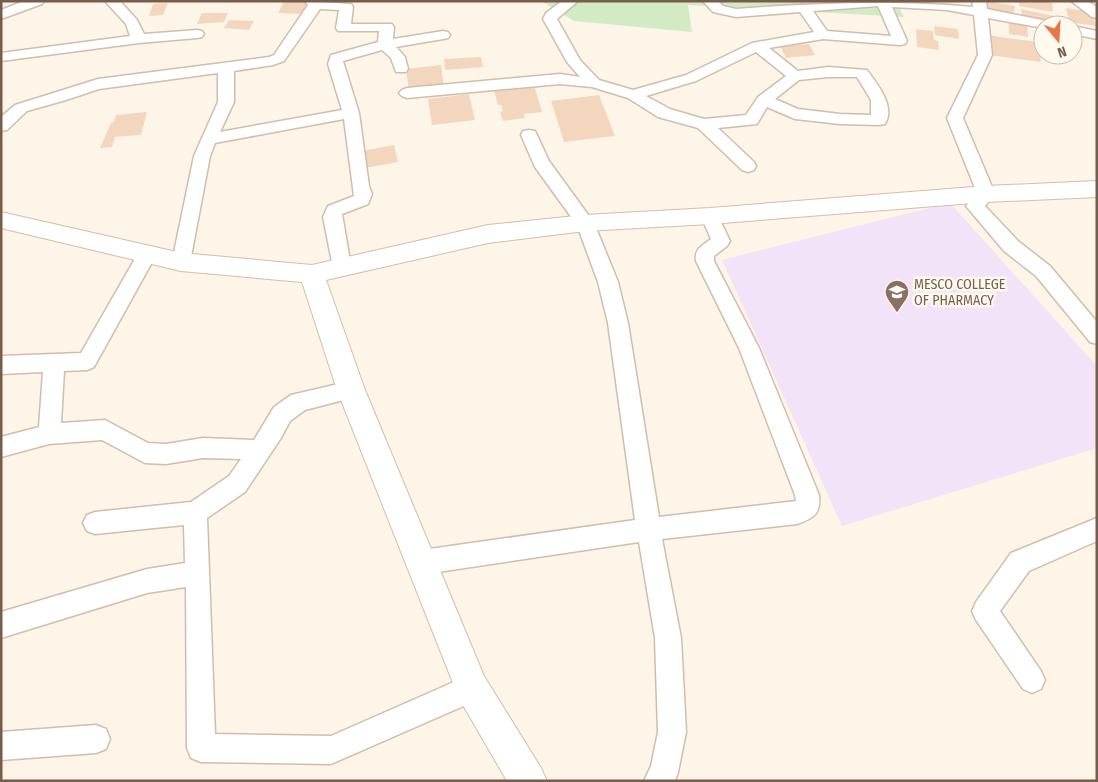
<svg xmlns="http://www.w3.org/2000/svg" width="1098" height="782" font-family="'Fira Sans Condensed',sans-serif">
	<rect width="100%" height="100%" fill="#fdf5e7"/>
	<path fill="#f2e3f9" d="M950,203L1097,366V448L842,526L722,260Z"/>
	<path fill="#d2ebc5" d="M541,1H896L904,17L688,5L692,32L574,21Z"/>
	<path fill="#f3d6be" d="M284,1H296L308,2L302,14L278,13Z
		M986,1L1015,6L1014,14L985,9Z
		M1019,1H1052L1053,12L1019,6Z
		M168,3L163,15L149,16L153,4Z
		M1066,8L1092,12L1096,26L1069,22Z
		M1021,9L1054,16V25L1023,18Z
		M202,13H228L224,22L197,24Z
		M1009,19L1027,22L1028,37L1009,34Z
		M229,20L254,21L249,30L224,28Z
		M934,26L958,29L959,39L935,35Z
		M916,29L933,31L934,40L938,41L939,50L917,47Z
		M986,35L1037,42L1041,62L989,55Z
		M809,44L815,55L786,58L780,46Z
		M481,57L483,67L445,70L444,59Z
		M441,65L444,87L409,91L406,69Z
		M534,85L542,112L524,114L525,118L503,121L500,112L503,111L501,105H498L494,90Z
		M469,94L475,120L432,125L428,99Z
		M599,95L615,136L564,142L551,101Z
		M147,112L141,135L115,137L112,147L100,148L111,123L114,122L116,115Z
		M394,145L398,162L365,168L362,151Z"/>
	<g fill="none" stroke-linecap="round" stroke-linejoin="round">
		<defs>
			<path id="street" d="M24,1H44L42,4L1,19V10Z
				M105,1H120L137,20L144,34L197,30L202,31L204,34L202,37L197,38L139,43L1,61V53L130,36L126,24Z
				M305,1L351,4L353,7L351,24H392L394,27L393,39L443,31L448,32L450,35L448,38L443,39L396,47L405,57L408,69L406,72H396L391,58L382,50L343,61L359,113L369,186L372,194L368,204L342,214L351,267L349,272L342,274L335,272L333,267L323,217L328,206L354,196L344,119L215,143L210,156L190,262L188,267L181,269L174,267L172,262L194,156L218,102V73L99,89L66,100L27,111L7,130L1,131V117L15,105L98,79L269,57L274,55L308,5ZM320,9L339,10L336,28L338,31H379L378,42L331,55L328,64L342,110L220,132L234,102V71L273,65L284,61Z
				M562,1H578L557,19L580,60L599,80L633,90L686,75L752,43L814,32L800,12L736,17L713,12L703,1H718L723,6L736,9C811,3 899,0 973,7L972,1H986L987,9L1052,22L1054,25H1043V28L988,18L992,55L963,118L995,194L985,206L1018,241L1050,266L1097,322V344L1090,342L1036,276L1004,251L966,206L977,193L947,118L978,55L974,15L947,10L892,7L907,41L905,44L900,45L823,39L769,48L798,71L828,67L867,70C877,84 896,106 885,124L879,125L840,124L795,119L767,107L757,124L718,128L754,162L756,166L754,170L748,172L742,170L698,128L658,117L628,98L592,87L560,84L407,98L402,96L399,93L402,90L407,88L560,74L580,77L567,62L543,19L546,13ZM878,6L891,36L827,31L813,11ZM756,52L786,76L758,97L746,115L704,119L670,109L646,96L696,81ZM828,77H857L871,100V115L840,114L798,109L775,99L799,80Z
				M1071,1C1081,1 1088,0 1097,7V18L1092,17Z
				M1073,26L1097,31V39L1073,34Z
				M529,130L535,131L549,161L594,223L618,282L628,323L659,517L796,501L795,495L739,348L696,261C694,249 702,246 711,239L701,216L704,212L710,210L716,212L730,241L727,246L714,256V261L759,348L819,495C821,514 814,518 797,524L662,539L681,638L686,732L678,772L675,781H644L651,766L658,732L655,638L639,542L438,572L435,583L426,586L417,583L410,562L413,553L422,550L635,520L608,323L598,282L577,225L535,167L521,135L523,131Z
				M147,248L154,250L156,255L94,367L87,370L64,371L61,423L105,420L148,443L166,444L203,438L254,440L274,407L291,395L351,381L359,384L362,390L359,396L305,410L290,421L281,438L245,492L207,518L215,734L331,736L472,674L482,678L486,688L482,698L331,764L201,762L191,758L187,748L186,587L147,593L1,638V612L147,569L185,563L184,525L95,534L87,531L83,523L87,515L95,512L191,502L229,476L241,459L203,458L166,464L145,463L102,440L49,444L1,457V437L39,427L43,372L1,374V356L81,353L140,250Z
				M1097,518V541L1029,571L1000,611L1041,671L1045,680L1041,689L1032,693L1023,689L976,620L972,611L976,602L1011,553Z
				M96,725L106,729L110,739L106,749L96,753L1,760V732Z"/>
			<path id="secondary" d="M1097,181V197L986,202L710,224L585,231L488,243L326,280L365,390L484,676L541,768L547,781H507L460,700L455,688L337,390L302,282L181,271L1,228V212L181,253L312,265L488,225L585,215L710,208L986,186Z"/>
		</defs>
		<use href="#street" stroke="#cfbead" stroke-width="3"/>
		<use href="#secondary" stroke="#d2beaa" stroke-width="2"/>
		<use href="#street" fill="#fff" fill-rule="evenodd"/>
		<use href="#secondary" fill="#fff" fill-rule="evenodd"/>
	</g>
	<defs>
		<symbol id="university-pin" viewBox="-11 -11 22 30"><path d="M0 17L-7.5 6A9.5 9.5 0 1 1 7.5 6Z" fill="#8d6e63" stroke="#fff9ee"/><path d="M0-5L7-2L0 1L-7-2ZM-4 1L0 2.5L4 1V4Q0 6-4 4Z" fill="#fff"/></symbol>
	</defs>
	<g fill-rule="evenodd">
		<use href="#university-pin" x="883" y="278" width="28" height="38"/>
	</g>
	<g text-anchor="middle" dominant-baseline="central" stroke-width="5" stroke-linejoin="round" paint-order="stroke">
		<g font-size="14" fill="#785e54" stroke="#fff9ee" text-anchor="start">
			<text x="914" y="284">MESCO COLLEGE<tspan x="914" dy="16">OF PHARMACY</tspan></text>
		</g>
	</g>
	<rect width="1098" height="782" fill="none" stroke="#775d4b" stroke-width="5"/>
	<g transform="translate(1058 40) rotate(162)"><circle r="24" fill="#fff9ee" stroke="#c9bbad"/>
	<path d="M0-4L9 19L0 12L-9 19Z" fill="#e8764b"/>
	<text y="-8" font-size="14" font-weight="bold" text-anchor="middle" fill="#775d4b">N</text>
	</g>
</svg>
